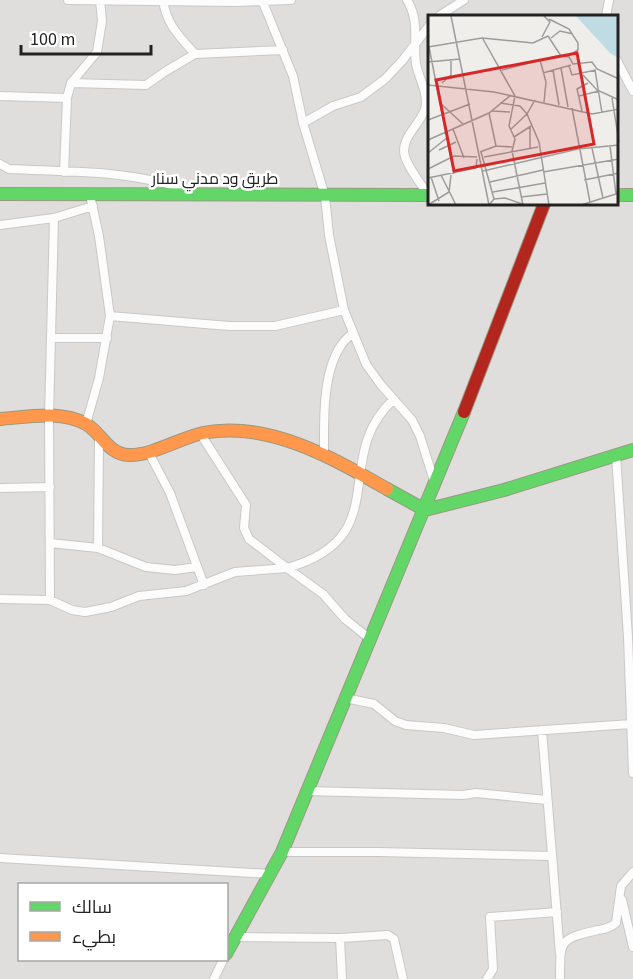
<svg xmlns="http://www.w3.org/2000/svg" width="633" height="979" font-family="'Source Sans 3',Cairo,sans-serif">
	<rect width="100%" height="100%" fill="#f0eeeb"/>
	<path fill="#dfdedc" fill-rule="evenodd" d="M0,0H633V979H0ZM429,16H616V204H429ZM20,884H226V960H20Z"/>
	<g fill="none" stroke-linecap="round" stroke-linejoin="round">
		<defs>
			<path id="street" d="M68,0L236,2L291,0
				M163,0C166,24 180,37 195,54
				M262,0L293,76L303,123L325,196L329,235L344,310L366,364L381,385L412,420L420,436L435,484
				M407,0C420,21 413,41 416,64C419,79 429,94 425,109C420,124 404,135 404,151C404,163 422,185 428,195
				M439,16L464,0
				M606,16L609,0
				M616,59L633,91
				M71,83L146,85L166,71L195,54L283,50
				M0,96L67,98
				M303,123L333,106L361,97L385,79L402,61L429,26
				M0,164L9,169C69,172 131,170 188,190
				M64,172L67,98L71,83L97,52L102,21L100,0
				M0,225L54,218L93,206
				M110,316L229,326H275L344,310
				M51,338H107
				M86,424L99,378L110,316L99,236L90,195
				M200,433L246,505L244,528L249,539L287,568C397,537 329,458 394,399
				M148,451L170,493L204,585
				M324,455C324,423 322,375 340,347C343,342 348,337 353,333
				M616,455L628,637L633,773
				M0,488L50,487
				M50,543L98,548L146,567L175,570L197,567
				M98,548L99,438
				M0,599L50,600L72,610L85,612L111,607L139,596L186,591L235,572L287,568L323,594L345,619L370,639
				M50,600L49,417L54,218
				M345,698L374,704L395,721L406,725L444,728L474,735L631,724
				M542,730L560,954
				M306,791L463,795L476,793L547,800
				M282,852H378L552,856
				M0,858L270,874
				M622,900L633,947
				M237,937L340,938L388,935L394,939L403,979
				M340,938L342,979
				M214,979L223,960
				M487,979L493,969L490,917L557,912
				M560,979C560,940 559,939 598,930C605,929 610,928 616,923L621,886L633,872"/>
			<path id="fast" d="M0,194L429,195
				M616,195H633
				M387,489L425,510L504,490L633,450
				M226,954L282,852L464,412"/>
			<path id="slow" d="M0,419C27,417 61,410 86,424C102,433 107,454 129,455C151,456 180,438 203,433C267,420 333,458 387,489"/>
			<path id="jam" d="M464,412L544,204"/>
		</defs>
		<use href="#street" stroke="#c9c8c7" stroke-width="10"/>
		<use href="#fast" stroke="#999a82" stroke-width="14"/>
		<use href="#slow" stroke="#999a82" stroke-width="14"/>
		<use href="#jam" stroke="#999a82" stroke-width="14"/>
		<use href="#street" stroke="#fdfcfc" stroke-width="8"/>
		<use href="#fast" stroke="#63d668" stroke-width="12"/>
		<use href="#slow" stroke="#ff974d" stroke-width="12"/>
		<use href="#jam" stroke="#b3261e" stroke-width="12"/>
	</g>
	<g text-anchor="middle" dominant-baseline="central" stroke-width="5" stroke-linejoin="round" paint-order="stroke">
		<g font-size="16" fill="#222" stroke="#fff">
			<text x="215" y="179">طريق ود مدني سنار</text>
		</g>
	</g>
	<g transform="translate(428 15)">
		<rect width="190" height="190" fill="#f0eeeb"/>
		<path d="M148,1H190V43L182,38Z" fill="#bfdbe3"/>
		<path fill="none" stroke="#9e9c9b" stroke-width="1.5" d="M23,1L61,190M121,4L141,14L150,28V35L140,41M114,22L122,7L116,1M123,23L132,16L145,19M55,24L87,81L81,111L87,124L84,136L95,190M0,32L54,23L105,28L120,21L133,41L141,42L145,49L164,47L169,54L191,64M1,32L26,159M112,45L118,67L116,87M0,47L32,44M141,51L144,60L168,55M133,53L140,92M74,55L133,40M125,55L131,90M167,55L174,98M115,58L143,50M155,60L169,75L191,85M14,68L23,60V44M0,70L66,77L164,99L191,94M151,81L171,76M184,83L191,127M107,85L99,99L111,127L121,190M11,87L35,109M72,88L92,91L99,99L82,115M144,93L162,187M64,96L82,97M154,96L149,74L160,68M61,98L68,131M0,105L42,89M102,112V134M25,114L36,143M86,122L103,111M0,125L61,98L83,80M182,131L188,179M164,133L175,183M11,135L28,127M52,137L68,131L84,132M53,137L66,184M0,138L20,122M56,142L110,132M0,154L26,141L49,142M55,156L150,134L191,130M115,157L191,144M13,160L28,190M3,162L11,186M0,163L48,153L49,144M156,165L191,158M62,167L115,155M65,177L117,168M93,182L119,179M0,190L21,177L23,160M61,190L66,184L77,183L97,190M153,190L191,178"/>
		<path fill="#d62828" fill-opacity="0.15" stroke="#d62828" stroke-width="3" d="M149,38L166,129L26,156L8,65Z"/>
		<rect width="190" height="190" fill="none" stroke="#222" stroke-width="3"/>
	</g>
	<rect x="18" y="883" width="210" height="78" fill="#ffffff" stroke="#a7a7a7" stroke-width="1.5"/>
	<rect x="30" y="902" width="30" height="9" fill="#63d668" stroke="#a7a7a7" stroke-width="1.5"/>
	<text x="72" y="913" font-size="18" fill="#222222">سالك</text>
	<rect x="30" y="932" width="30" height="9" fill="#ff974d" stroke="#a7a7a7" stroke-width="1.5"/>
	<text x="72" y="943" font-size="18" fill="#222222">بطيء</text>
	<path d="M21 45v9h130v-9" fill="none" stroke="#222222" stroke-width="3"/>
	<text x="30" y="45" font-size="18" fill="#222222" stroke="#ffffff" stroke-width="4.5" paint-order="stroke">100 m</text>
</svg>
